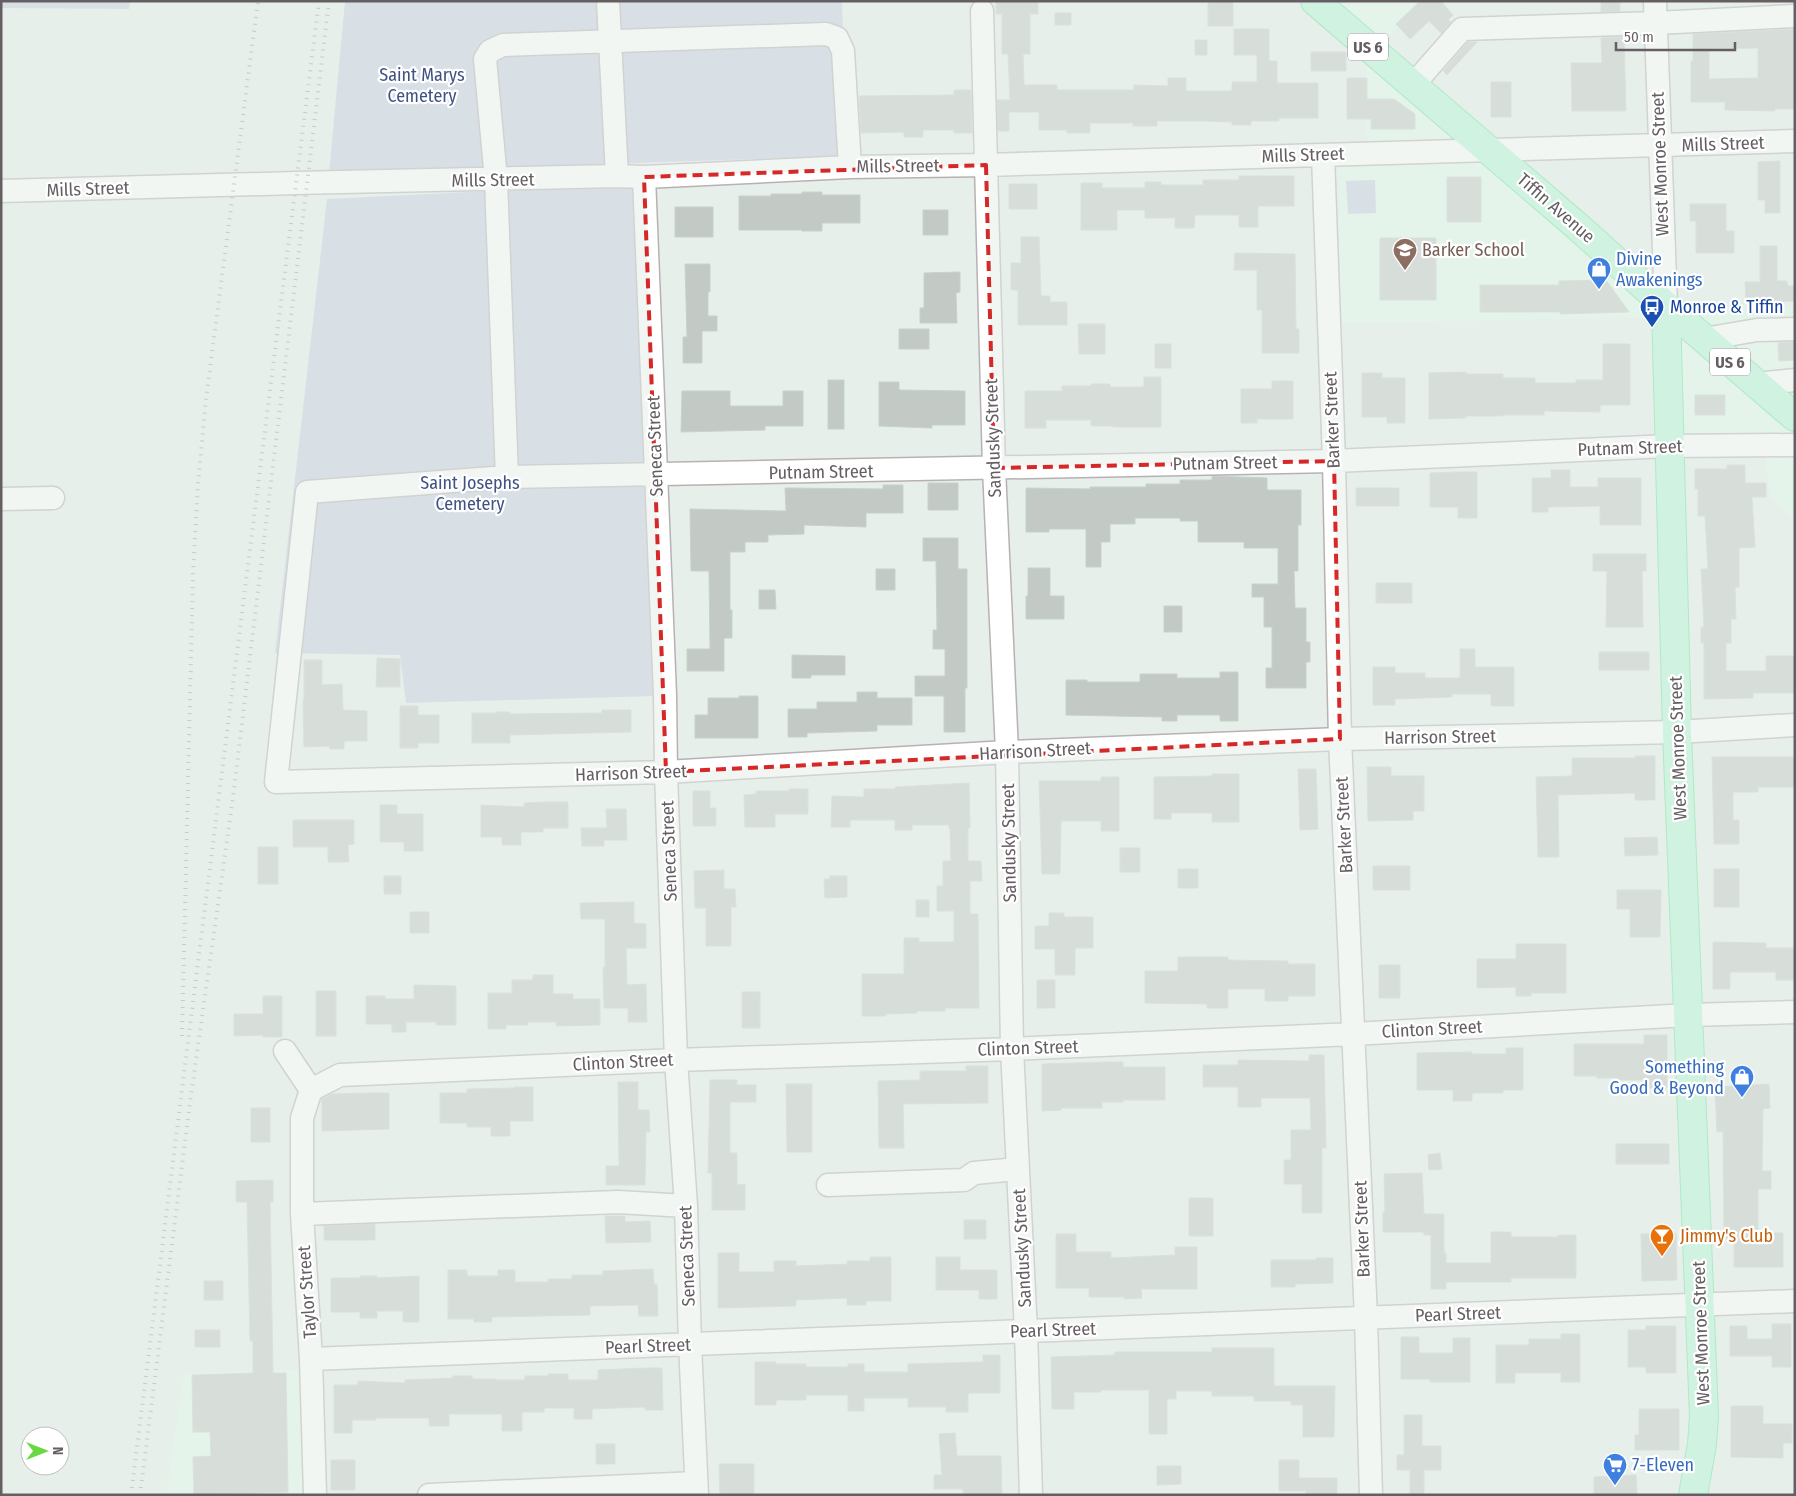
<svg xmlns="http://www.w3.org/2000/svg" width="1796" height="1496" font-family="'Fira Sans Condensed',sans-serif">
	<rect width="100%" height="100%" fill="#e7efea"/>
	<path fill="#dffbeb" d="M1322,1H1421L1380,47L1690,320L1731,309L1795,307V520L1770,498L1764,441L1663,439L1659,317L1340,323L1338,150L1367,147L1366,60Z
		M308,1369L314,1495H166L184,1374Z"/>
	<path fill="#c6cfe3" d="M1,1H130L129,9L1,8Z
		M345,1H842L847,156L329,173Z
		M1375,180L1376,213L1348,214L1346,181Z
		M634,184L656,696L406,703L400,655L275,653L327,199Z"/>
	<path fill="#c3cac5" stroke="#c5d3ca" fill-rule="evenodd" d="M996,1H1038V14H1030V54H1023L1024,85H1057V90H1134V85L1168,86V78H1186V91H1232V82H1257V55H1234V29H1269V61H1277V83H1318V118H1279V121H1251V125H1232V122L1204,121H1157V126H1133V123H1090V133H1067V130H1039V112H1009V131H998L997,100H1010L1008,54H1002V14H996Z
		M1208,1H1233V26H1208Z
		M1420,1H1441L1453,15L1448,20L1451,22L1441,33L1429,21L1410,39L1396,24Z
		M1601,1H1620V11L1601,12Z
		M1055,13H1071V25H1055Z
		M1795,29V109H1775V111L1725,110V102H1691V61H1693V34ZM1758,48V78L1709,79V49Z
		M1624,37L1626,111H1572L1571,63H1602L1601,38Z
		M1195,40H1207V55H1195Z
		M1468,42H1477L1447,75L1443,71Z
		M1311,52H1346V71H1311Z
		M1347,78H1367V99H1394L1415,114V129H1371V119H1347Z
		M1491,82H1511V117H1491Z
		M954,90H971L972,133H954V130H923V137H904V132L861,133L859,96L954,95Z
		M1780,161V213H1765V200H1758V162Z
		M1239,176H1294V206H1258V227H1239V215H1195L1194,228H1175V218H1145V210H1117V230H1081V183H1102V188H1145V182H1161V185H1203V180H1239Z
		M1447,177H1481V222H1447Z
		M1009,184H1037V209H1009Z
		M802,192H822V195H860V223H822V231H802V230H739V196H771V194H802Z
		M1690,204H1726V231H1734V253H1696V221H1690Z
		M675,207H713V237H675Z
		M923,210H948V235H923Z
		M1021,237H1039L1041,296H1050V302H1067V325H1018V290H1011V263H1021Z
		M1380,238H1436V300H1380Z
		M1760,246H1777V281H1787L1788,286H1795V301L1746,303L1745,282H1760Z
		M1235,253L1295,254L1296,329H1299V353H1262V310H1257V270H1234Z
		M685,264H710V292H708V316H717V331H702V363H683V337H687Z
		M960,272V292L956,293L957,323H920V308H924V273Z
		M1606,280L1629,312L1560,314V312H1480V285H1559V281Z
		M1078,324H1105V354H1079Z
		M899,329H929V349H899Z
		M1795,342V360L1779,361L1778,343Z
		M1155,344H1171V368H1155Z
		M1603,344H1630V405H1600V412L1544,411V415H1503V416H1466V418L1429,419V373L1466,372V374H1503V378H1535V383H1576V380H1603Z
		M1362,373H1382V378H1405V423H1387V417H1362Z
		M1144,377H1161V427H1113V426H1091V420H1046V428H1025V391H1062V386H1091V384H1110V387H1144Z
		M828,380H844V429H828Z
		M1272,381H1293V419H1257V423H1241V389H1272Z
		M879,382H899V390L965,391V425H932V428L879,426Z
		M682,391H730V406H783V391H803V426H765V430L681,432Z
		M1695,395H1725V415H1695Z
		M1727,465H1745V483H1766V497H1752L1755,547L1739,548V587H1735L1736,619H1731V643H1726V671H1766V656H1795V693H1753V698L1704,699V643H1701V627H1704L1701,569H1708L1705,516H1698V489H1695V469H1727Z
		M1551,470H1570V487H1598V478H1641V525H1600V506L1548,507V512H1532V478H1551Z
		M1458,472H1477V518H1458V507H1430V473Z
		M1212,476L1267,478V490H1301V525H1298V571H1294L1295,608H1306V642H1310V662H1306V688H1266V668H1272V627H1264V597H1252V584H1278V548H1244V542H1198V521H1180V518H1135V524H1110V542H1101V567H1086V529H1049V532H1026V488L1090,489V487H1146V484H1180V480H1212Z
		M928,483H958V510H928Z
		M883,485H903V513H866V527L804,525V534L768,535V542H745V552H730V610H732V638H724V671H687V649H710L709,571H691L690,509L786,511L785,488L883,489Z
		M1356,488H1399V506H1356Z
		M923,538H958V569H967V688H965V732H944V696H915V676H945V649H933V630H937L936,561H923Z
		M1593,554H1646V571H1642L1643,627H1606L1607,571H1593Z
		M1028,568H1050V596H1064V619H1026V596H1028Z
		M876,569H895V590H876Z
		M1376,583H1412V603H1376Z
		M759,590H775L776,609H759Z
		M1164,606H1182V632H1164Z
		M1460,649H1475V667H1514V706H1491V694H1452V697L1395,699V705H1373V667H1395V673H1425V678H1460Z
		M1599,652H1649V670H1599Z
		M792,655L845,656V675H811V678H792Z
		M377,658L400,659V687H376Z
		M304,660H322V685L342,684L343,710L367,711V741H344V749H330L329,746L304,747L303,700H304Z
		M1220,672H1238V721H1220V715H1177V721H1162V717L1066,715V680H1087V682H1140V674H1177V678H1220Z
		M857,692H877V698H912V725H877V731L807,733V737H788V709H817V702H857Z
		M739,696H758V738H695V715H708V698H739Z
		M400,706H418V715H439V743H418V748H400Z
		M602,710H631V732L510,735V743H472V713H496V712H510V714L602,713Z
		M1635,756H1655V800H1635V793L1558,795L1559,857H1538L1536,777L1572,776V758H1635Z
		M1712,757H1795V787H1758V792H1733V820H1739V844H1714Z
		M1367,767H1391V776H1424V811H1413V820L1368,821Z
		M1298,769H1316L1318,829L1300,830Z
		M1212,774H1239V822H1212V813H1171V819H1154V777L1212,776Z
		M1101,777H1119V831H1101V821H1061L1060,874H1042L1039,781H1101Z
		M969,783L970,828H968V861H981L982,881H970V914H978L979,1008H945V1011H917V1013L886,1014V1016H862V974H904V938H919V942H954V911H937V886H943V861H951L950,829H949V825H912V830H895V820H850V827H831L832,796L864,797V789H895V787Z
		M789,789H808V814H775V827H745L744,795L756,794V791H789Z
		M693,791H710V808H716V826H693Z
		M547,802H568V828H543V832H521V845H502V837H481V805L524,807V803Z
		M380,805H397V814H423V851H404V842H380Z
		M606,809H626L627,840H604V846H582L581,828H607Z
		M293,820H354V844L348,845L349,862H328V847H293Z
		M1657,837L1658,855L1625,856L1624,838Z
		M258,847H278V884H258Z
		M1120,848H1140V872H1120Z
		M1373,866H1410V890H1373Z
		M1178,869H1198V888H1178Z
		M1714,869H1739V907H1714Z
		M724,870V889H735L736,907H731V946H706V908H695L694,871Z
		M384,876H401V894H384Z
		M830,876H847V897L825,898L824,879H830Z
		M1617,890H1661L1660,937H1630V909H1617Z
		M916,900H929V917H916Z
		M634,902V923L646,924V948H626L627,985L646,984L647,1022H628V1008H604L603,967H605V919H581L580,903Z
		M410,912H429V933H410Z
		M1049,913H1064V917H1093V948H1075V975H1055V949H1035V926H1049Z
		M1713,942L1766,943V948H1795V980H1776V972H1730V989H1713Z
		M1516,944H1566V993H1531V996H1516V987L1477,988V959H1516Z
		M1178,957H1228V960L1288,961V964H1315V996H1288V1001H1265V989H1228V1008H1207V1004L1145,1003V971H1178Z
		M1379,965H1400V998H1379Z
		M533,975H553V994H573V999H600V1025L556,1026V1022H528V1025H506V1029H488V993H512V980H533Z
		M1037,980H1055V1008H1037Z
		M414,985L456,986V1025H436V1022H406V1032H392V1024H366V996H385V999H414Z
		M316,991H336V1036H316Z
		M742,992H760V1028H742Z
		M263,996H282V1037H263V1035L234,1036V1014H263Z
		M1644,1035H1667V1088H1644V1080H1618V1078H1597V1076H1574V1044H1644Z
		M1506,1048H1523V1090H1503V1093H1472V1101H1453V1090H1417V1053L1472,1052V1054H1506Z
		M1309,1055H1324L1326,1148H1322V1213H1302V1184H1284V1160H1291V1130H1311L1310,1098H1261V1107H1238V1087H1203V1065H1238V1060L1309,1061Z
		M1105,1062H1123V1067H1165V1100H1123V1102H1102V1108H1061V1110L1042,1111V1064Z
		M966,1066H988V1103L903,1104L904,1148H879L878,1081L920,1080V1071H966Z
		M710,1080H737V1085H756V1102H730V1153H737V1185L745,1184V1210H712V1173H708Z
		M618,1082H638V1110H649L650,1132H646L645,1185H606V1166H619Z
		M786,1084H812V1152H787Z
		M1769,1084L1770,1108L1763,1109L1762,1171H1771V1189H1758V1233H1783V1267H1734V1239H1724L1723,1131L1717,1132L1715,1087Z
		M515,1087H533V1121H510V1136H491V1127H467V1123H440V1093H467V1089L515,1088Z
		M369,1093H389V1129L322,1131V1099L332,1094Z
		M251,1108H270V1142H251Z
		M1616,1144H1669V1164H1616Z
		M1440,1153L1442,1169L1429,1170L1428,1155Z
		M1422,1173L1424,1214H1444V1253H1446V1263H1491V1232H1511V1237H1558V1235H1576V1278H1511V1282H1446V1289H1431V1235H1424V1232H1383V1212H1385L1384,1174Z
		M273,1180V1202H270L273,1373H286L288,1492L194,1495L193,1457L211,1456L210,1432H193L192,1375L253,1373V1341H250L247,1202H236V1181Z
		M1189,1198H1213V1236H1189Z
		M605,1216H625V1222L650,1221L651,1242L606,1243Z
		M964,1220H986V1239H964Z
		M375,1224V1240H324V1226Z
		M1676,1233L1677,1280L1642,1281L1641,1234Z
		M1056,1234H1076V1252H1111V1258L1175,1255V1247H1197V1289H1141L1142,1298L1124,1299V1297H1089V1288H1056Z
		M718,1253H739V1272H774V1261H796V1266L847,1264V1261H870V1257H891V1301H866V1305H847V1298L796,1300V1306L718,1308Z
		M936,1257H960V1270H997V1299H979V1290H936Z
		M1316,1258H1333V1283L1295,1284V1287H1271V1260H1316Z
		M653,1269L654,1284H657L658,1316H639L638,1305L590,1306V1315L492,1317V1322H474V1319H448V1270H467V1276H498V1270H515V1282H548V1279H572V1275H603V1271Z
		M360,1276H377V1278L419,1276V1322H403V1311H377V1318H360V1312H331V1278H360Z
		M204,1281H223V1300H204Z
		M1772,1324H1791V1367H1772V1356H1730V1326H1747V1339H1772Z
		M1646,1326H1676V1373H1646V1367H1628V1330H1646Z
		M195,1330H220V1347H195Z
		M1561,1334H1580V1382H1561V1373H1515V1383H1496V1345H1529V1339H1561Z
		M1401,1337H1419V1353H1453V1338H1470V1382H1430V1379H1401Z
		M1212,1348H1274V1386H1335L1334,1437H1303V1405H1291V1401H1254V1396H1212V1391H1176V1399H1167V1434H1149V1390H1101V1392H1074V1409H1052L1051,1357L1115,1355V1352H1212Z
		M983,1355H1000V1393H968V1412H946V1407H908V1398H864V1411H848V1395H806V1400H776V1405H755V1362H776V1364H806V1367H848V1364H864V1372H908V1364L983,1362Z
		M644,1368H662L663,1410H645V1407L592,1409V1419H574V1408H544V1412H522V1431H502V1414H449V1426H429V1418H376V1420H352V1433H334V1385H358V1381L405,1383V1380L453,1378V1376H472V1379H496V1380H525V1376H548V1374H568V1380H598V1370Z
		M1731,1406H1763V1424H1792V1443H1783V1458L1731,1457Z
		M1639,1409H1679V1450H1635V1435H1639Z
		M1404,1415H1422V1446H1441V1470H1424V1495H1410V1470H1397V1455H1404Z
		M955,1433L957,1456H1001L1002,1495H963V1489H934V1475H942L939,1434Z
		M596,1444H615V1464H596Z
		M331,1460H355V1490H331Z
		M1279,1460H1299V1478H1337V1495H1306V1491H1279Z
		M719,1464H754V1495H720Z
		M1157,1466H1181V1484L1157,1485Z
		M1636,1475L1637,1495H1594V1477Z"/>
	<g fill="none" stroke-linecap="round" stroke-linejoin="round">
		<defs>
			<path id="minor" d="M608,1L617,176
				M1655,1L1666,306
				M982,11L994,468L1007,752L1012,1049L1026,1331L1031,1495
				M1413,85L1462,29L1656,23L1795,16
				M1323,155L1334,461L1340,739L1366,1318L1371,1495
				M644,177L665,695L666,772L676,1060L686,1206L690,1344L697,1495
				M1,191L296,183L617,176L644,177L850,167L986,165L1795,141
				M1704,339L1757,330L1795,329
				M1755,384L1795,380
				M1795,445L1669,446L1334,461L507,477L307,492L276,782L666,772L1007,752L1340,739L1677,732L1795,725
				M507,477L496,180L485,59L490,51L503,45L826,34L837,38L843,51L850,167
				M1,499L53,498
				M285,1051L311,1090
				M311,1090L340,1075L676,1060L1012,1049L1354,1034L1688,1015L1795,1012
				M311,1090L302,1118V1214L311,1359L315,1495
				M828,1185L964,1180L974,1173L1018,1169
				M302,1214L618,1202L686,1206
				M311,1359L1795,1301
				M429,1495L696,1483"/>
			<path id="major" d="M1315,1L1577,226L1666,306L1795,417
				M1666,306L1677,732L1704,1417L1702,1444L1693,1495"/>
		</defs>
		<use href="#minor" stroke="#b7b1b5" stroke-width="25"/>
		<use href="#major" stroke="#6be39a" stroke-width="30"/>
		<use href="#minor" stroke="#fff" stroke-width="22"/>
		<use href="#major" stroke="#b3f7d6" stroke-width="28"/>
		<path stroke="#a29fa1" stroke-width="4" stroke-dasharray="1 6" stroke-linecap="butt" d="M182,1036L193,574L198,484L206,399L258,1
			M131,1495L319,1
			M140,1495L191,1095L233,798L329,1"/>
	</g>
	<path d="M0 0H1796V1496H0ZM986,165L994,468L1334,461L1340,739L666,772L644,177Z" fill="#e7efea" fill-opacity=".55" fill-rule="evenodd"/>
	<path fill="none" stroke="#d62828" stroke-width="4" stroke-dasharray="10 6" stroke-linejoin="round" d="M986,165L994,468L1334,461L1340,739L666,772L644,177Z"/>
	<defs>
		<symbol id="school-pin" viewBox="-11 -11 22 30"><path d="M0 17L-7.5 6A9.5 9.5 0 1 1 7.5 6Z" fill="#8d6e63" stroke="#fff"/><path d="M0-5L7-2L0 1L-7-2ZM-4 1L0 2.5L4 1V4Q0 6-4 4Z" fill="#fff"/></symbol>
		<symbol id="shop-pin" viewBox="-11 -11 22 30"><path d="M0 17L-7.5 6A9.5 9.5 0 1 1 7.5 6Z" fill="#3f7fe0" stroke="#fff"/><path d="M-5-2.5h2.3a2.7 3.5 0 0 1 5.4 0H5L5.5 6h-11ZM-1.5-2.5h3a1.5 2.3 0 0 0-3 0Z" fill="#fff"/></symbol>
		<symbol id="bus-pin" viewBox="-11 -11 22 30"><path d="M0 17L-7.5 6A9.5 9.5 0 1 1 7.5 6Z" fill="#1a4fb4" stroke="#fff"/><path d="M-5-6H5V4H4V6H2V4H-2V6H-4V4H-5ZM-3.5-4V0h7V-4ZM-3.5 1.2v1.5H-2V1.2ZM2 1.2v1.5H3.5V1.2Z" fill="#fff"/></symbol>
		<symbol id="bar-pin" viewBox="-11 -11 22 30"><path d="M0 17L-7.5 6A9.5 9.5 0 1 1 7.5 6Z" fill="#e8710a" stroke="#fff"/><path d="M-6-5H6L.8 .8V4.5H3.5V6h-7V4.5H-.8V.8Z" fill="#fff"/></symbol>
		<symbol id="supermarket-pin" viewBox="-11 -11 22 30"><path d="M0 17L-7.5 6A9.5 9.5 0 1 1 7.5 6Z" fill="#3f7fe0" stroke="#fff"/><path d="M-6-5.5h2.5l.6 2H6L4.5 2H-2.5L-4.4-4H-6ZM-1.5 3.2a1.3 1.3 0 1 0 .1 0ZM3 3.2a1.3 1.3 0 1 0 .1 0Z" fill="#fff"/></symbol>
	</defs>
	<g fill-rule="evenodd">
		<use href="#school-pin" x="1391" y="236" width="28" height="38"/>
		<use href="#shop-pin" x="1585" y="255" width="28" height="38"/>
		<use href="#bus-pin" x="1638" y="293" width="28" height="38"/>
		<use href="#shop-pin" x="1728" y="1063" width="28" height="38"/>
		<use href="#bar-pin" x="1648" y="1222" width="28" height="38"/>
		<use href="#supermarket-pin" x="1601" y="1451" width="28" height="38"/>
	</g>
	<g text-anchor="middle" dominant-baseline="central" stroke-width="4.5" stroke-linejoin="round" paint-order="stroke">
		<g fill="#fff" stroke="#938e92" stroke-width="1">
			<rect x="1348" y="33.5" width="40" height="27" rx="4"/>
			<rect x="1710" y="348.5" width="40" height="27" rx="4"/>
		</g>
		<g font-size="16" font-weight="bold" fill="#655e63">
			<text x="1368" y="47">US 6</text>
			<text x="1730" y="362">US 6</text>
		</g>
		<g font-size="18" fill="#3f5283" stroke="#fff">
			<text x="422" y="75">Saint Marys<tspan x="422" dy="21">Cemetery</tspan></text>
			<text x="470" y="483">Saint Josephs<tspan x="470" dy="21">Cemetery</tspan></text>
		</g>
		<g font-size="18" fill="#655e63" stroke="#fff">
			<text transform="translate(1723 144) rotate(-2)">Mills Street</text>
			<text transform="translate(1303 155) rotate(-2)">Mills Street</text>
			<text transform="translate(1660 164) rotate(-92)">West Monroe Street</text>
			<text transform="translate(898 166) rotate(-1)">Mills Street</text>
			<text transform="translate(493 180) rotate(-1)">Mills Street</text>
			<text transform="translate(88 189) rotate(-2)">Mills Street</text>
			<text transform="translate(1556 208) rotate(41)">Tiffin Avenue</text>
			<text transform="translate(1332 420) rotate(-92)">Barker Street</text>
			<text transform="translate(993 438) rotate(-92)">Sandusky Street</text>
			<text transform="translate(655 446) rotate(-92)">Seneca Street</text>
			<text transform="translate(1630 448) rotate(-2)">Putnam Street</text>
			<text transform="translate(1225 463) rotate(-1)">Putnam Street</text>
			<text transform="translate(821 472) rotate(-1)">Putnam Street</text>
			<text transform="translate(1440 737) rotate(-1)">Harrison Street</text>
			<text transform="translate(1678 748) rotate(-92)">West Monroe Street</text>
			<text transform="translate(1035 751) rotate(-3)">Harrison Street</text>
			<text transform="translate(631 773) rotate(-2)">Harrison Street</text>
			<text transform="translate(1344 825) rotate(-93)">Barker Street</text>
			<text transform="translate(1009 843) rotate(-91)">Sandusky Street</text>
			<text transform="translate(669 851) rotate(-92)">Seneca Street</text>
			<text transform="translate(1432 1029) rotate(-3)">Clinton Street</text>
			<text transform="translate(1028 1048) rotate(-2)">Clinton Street</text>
			<text transform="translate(623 1062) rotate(-3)">Clinton Street</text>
			<text transform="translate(1362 1229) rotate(-92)">Barker Street</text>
			<text transform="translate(1022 1248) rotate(-93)">Sandusky Street</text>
			<text transform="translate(687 1256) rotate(-92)">Seneca Street</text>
			<text transform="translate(307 1292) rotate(-94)">Taylor Street</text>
			<text transform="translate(1458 1314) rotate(-2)">Pearl Street</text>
			<text transform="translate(1053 1330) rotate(-2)">Pearl Street</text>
			<text transform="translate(1701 1333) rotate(-92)">West Monroe Street</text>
			<text transform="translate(648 1346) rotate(-2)">Pearl Street</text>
		</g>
		<g font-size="18" fill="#785e54" stroke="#fff" text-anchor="start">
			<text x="1422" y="250">Barker School</text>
		</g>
		<g font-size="18" fill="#366cbe" stroke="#fff" text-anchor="start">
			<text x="1616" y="259">Divine<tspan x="1616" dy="21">Awakenings</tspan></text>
			<text x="1724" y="1067" text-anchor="end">Something<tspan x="1724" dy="21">Good &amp; Beyond</tspan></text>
			<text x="1632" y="1465">7-Eleven</text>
		</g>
		<g font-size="18" fill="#164399" stroke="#fff" text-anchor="start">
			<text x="1670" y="307">Monroe &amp; Tiffin</text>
		</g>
		<g font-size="18" fill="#c56008" stroke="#fff" text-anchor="start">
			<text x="1680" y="1236">Jimmy's Club</text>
		</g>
	</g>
	<rect width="1796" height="1496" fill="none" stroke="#655e63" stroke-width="5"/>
	<g transform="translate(45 1451) rotate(90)"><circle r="24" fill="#ffffff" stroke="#c1bfc1"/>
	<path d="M0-4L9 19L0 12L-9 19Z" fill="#69d843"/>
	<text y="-8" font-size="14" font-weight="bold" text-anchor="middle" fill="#655e63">N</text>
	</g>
	<path d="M1616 42v8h119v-8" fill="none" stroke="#655e63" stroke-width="2.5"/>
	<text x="1624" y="42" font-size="15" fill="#655e63" stroke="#ffffff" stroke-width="4" paint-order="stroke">50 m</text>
</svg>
